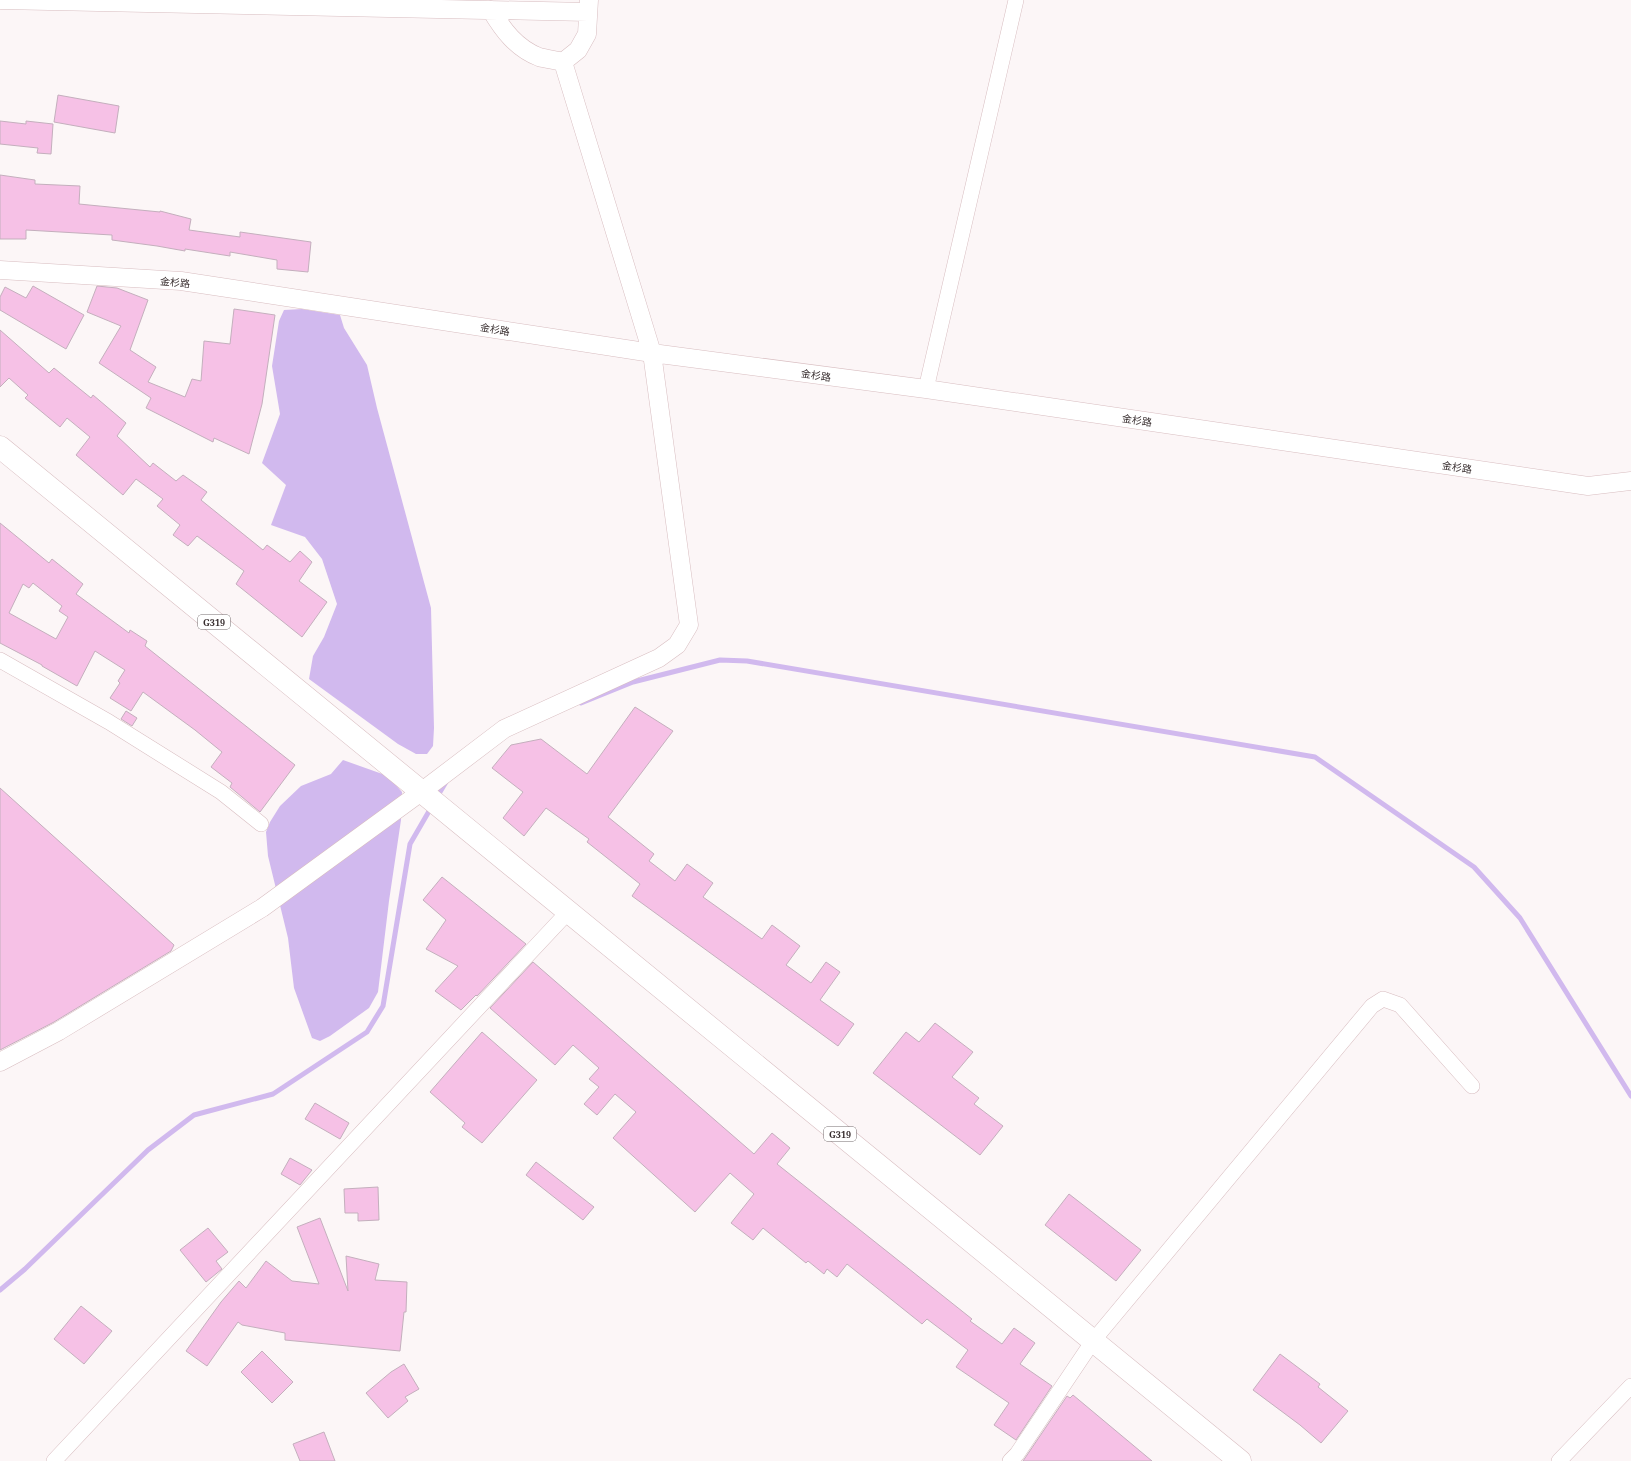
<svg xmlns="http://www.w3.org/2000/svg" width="1631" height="1461" font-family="'Noto Serif','Noto Sans SC',serif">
	<rect width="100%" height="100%" fill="#fcf6f7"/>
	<path fill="#d1b9ee" d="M302,309L340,315L344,328L367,365L377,408L431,608L434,728L433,746L427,754H416L398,744L309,679L313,656L324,637L337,604L322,559L305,537L271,525L286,485L262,463L280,414L272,366L279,321L284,310Z
		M343,760L388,776L402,792L401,820L389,901L378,992L369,1008L330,1036L320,1041L312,1038L294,988L288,938L268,856L266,832L270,822L280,806L301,786L331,774Z"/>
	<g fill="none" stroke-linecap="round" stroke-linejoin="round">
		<path stroke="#d1b9ee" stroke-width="5" d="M581,703L633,682L720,660L747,661L1315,757L1474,867L1520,918L1631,1096
			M437,797L446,782
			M0,1290L25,1269L148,1150L194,1115L273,1094L367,1032L383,1006L410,844L432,806"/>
	</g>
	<path fill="#f6c1e6" stroke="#c4afbd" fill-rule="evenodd" d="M58,95L119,106L115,133L54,122Z
		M0,121L26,124V121L53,124L51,154L37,153L38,148L0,144Z
		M0,175L35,180V184L80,186L79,204L160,212V211L191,219L189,230L240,237V232L311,242L308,272L277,269V260L230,252V256L185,249V251L157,246L112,240V235L26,230V239H0Z
		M33,286L84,315L66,349L0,310V297L5,287L26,298Z
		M97,286L117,288L148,300L130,350L156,367L148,382L185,397L192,379L201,381L204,341L230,344L234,309L275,315L262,404L249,454L214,438L213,442L146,408L151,398L99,363L121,326L87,312Z
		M0,330L49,373L54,368L91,398L93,395L126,423L117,436L150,467L153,463L176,481L183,475L207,492L201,500L263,550L267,545L290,562L300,551L312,562L299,581L327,602L302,637L236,584L244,571L197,536L188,546L173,535L180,525L157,506L163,499L136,479L123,495L76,455L90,437L67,418L60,427L25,398L28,395L9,378L0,387Z
		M0,523L49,563L52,559L83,584L76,594L129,633L130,630L147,641L145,646L295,765L260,812L230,787L232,783L211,767L222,752L195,730L143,692L131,711L110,698L120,683L118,681L125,670L95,651L77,686L42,666V665L0,643ZM33,583L62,606L59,611L68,617L56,639L9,613L23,584L29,588Z
		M635,707L673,731L608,817L654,854L649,861L675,881L687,864L713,883L703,897L762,939L772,925L800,946L786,965L811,983L826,962L840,972L820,1000L854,1024L838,1046L632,896L640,884L587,842L589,839L546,808L524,836L503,818L523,792L492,768L511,745L541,739L587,774Z
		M126,711L137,718L132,726L121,719Z
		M0,788L174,945L171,951L54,1022L0,1050Z
		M442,877L526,944L477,996L476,995L461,1010L435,991L458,966L426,949L446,920L423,900Z
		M533,962L754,1154L772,1133L790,1148L777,1164L972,1319L970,1321L1002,1344L1014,1328L1035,1343L1020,1364L1052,1386L1016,1440L994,1425L1009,1403L956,1367L968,1350L927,1319L922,1324L847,1264L837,1277L827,1269L824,1274L808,1261L806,1263L763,1228L753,1240L731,1223L754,1194L730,1173L695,1212L613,1138L636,1112L615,1094L597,1115L584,1104L599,1087L589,1079L599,1068L573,1045L555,1065L490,1008Z
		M935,1023L973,1052L952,1077L979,1098L974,1104L1003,1126L980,1155L873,1073L906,1032L919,1042Z
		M482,1032L537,1080L482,1143L462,1127L465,1123L430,1092Z
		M315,1103L349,1123L340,1139L305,1119Z
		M290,1158L312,1170L300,1185L281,1174Z
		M536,1162L594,1207L583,1220L526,1175Z
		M378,1187L379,1220L358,1221V1213H345L344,1189Z
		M1069,1194L1141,1250L1116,1281L1045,1225Z
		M320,1218L348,1291L346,1256L379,1264L375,1280L407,1282L406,1312H404L400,1351L285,1340V1333L242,1325L238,1322L207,1366L186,1351L221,1302L239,1281L246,1288L266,1261L292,1281L319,1284L297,1227Z
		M208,1228L228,1252L216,1261L222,1269L206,1282L180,1250Z
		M81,1306L112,1331L84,1364L54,1339Z
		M262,1351L293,1382L272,1403L241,1372Z
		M1280,1354L1320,1384L1318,1387L1348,1411L1321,1443L1300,1425L1253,1390Z
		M404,1364L419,1389L405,1397L408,1401L388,1418L366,1393L391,1372Z
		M1073,1395L1152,1461H1023L1067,1396L1070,1398Z
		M324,1432L335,1461H300L293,1444Z"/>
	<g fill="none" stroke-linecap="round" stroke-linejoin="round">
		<defs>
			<path id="minor" d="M926,389L1016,0
				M0,660L109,722L221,792L261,824
				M54,1461L568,912
				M1010,1461L1017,1454L1093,1341L1372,1006L1383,999L1400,1005L1472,1086
				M1559,1461L1631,1386"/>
			<path id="tertiary" d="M0,0L588,12
				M491,10C503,30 516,48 539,57C546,59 555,60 563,62L578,50L587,34L589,0
				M0,270L181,281L652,353L926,389L1588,486L1631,481
				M0,1062L59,1031L262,908L421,792L504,729L659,658L677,645L689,625L652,353L563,62"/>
			<path id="trunk" d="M0,447L1240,1461"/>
		</defs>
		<use href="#minor" stroke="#d8bdc0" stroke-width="16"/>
		<use href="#tertiary" stroke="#d8bdc0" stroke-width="19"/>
		<use href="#trunk" stroke="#d8bdc0" stroke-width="23"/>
		<use href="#minor" stroke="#fff" stroke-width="15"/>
		<use href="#tertiary" stroke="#fff" stroke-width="18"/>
		<use href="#trunk" stroke="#fff" stroke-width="22"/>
	</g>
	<g text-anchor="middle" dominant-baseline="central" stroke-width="3" stroke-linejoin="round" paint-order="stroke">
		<g fill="#fff" stroke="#726b6c" stroke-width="1">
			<rect x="198" y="615" width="32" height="14" rx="3"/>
			<rect x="824" y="1127" width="32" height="14" rx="3"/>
		</g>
		<g font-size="9" font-weight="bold" fill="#362c2d">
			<text x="214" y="622">G319</text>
			<text x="840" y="1134">G319</text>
		</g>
		<g font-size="10" fill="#362c2d" stroke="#fff">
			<text transform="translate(175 282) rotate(5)">金杉路</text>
			<text transform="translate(495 329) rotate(9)">金杉路</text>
			<text transform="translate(816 375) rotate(8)">金杉路</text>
			<text transform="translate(1137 420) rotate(8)">金杉路</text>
			<text transform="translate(1457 467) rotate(8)">金杉路</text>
		</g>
	</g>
</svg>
